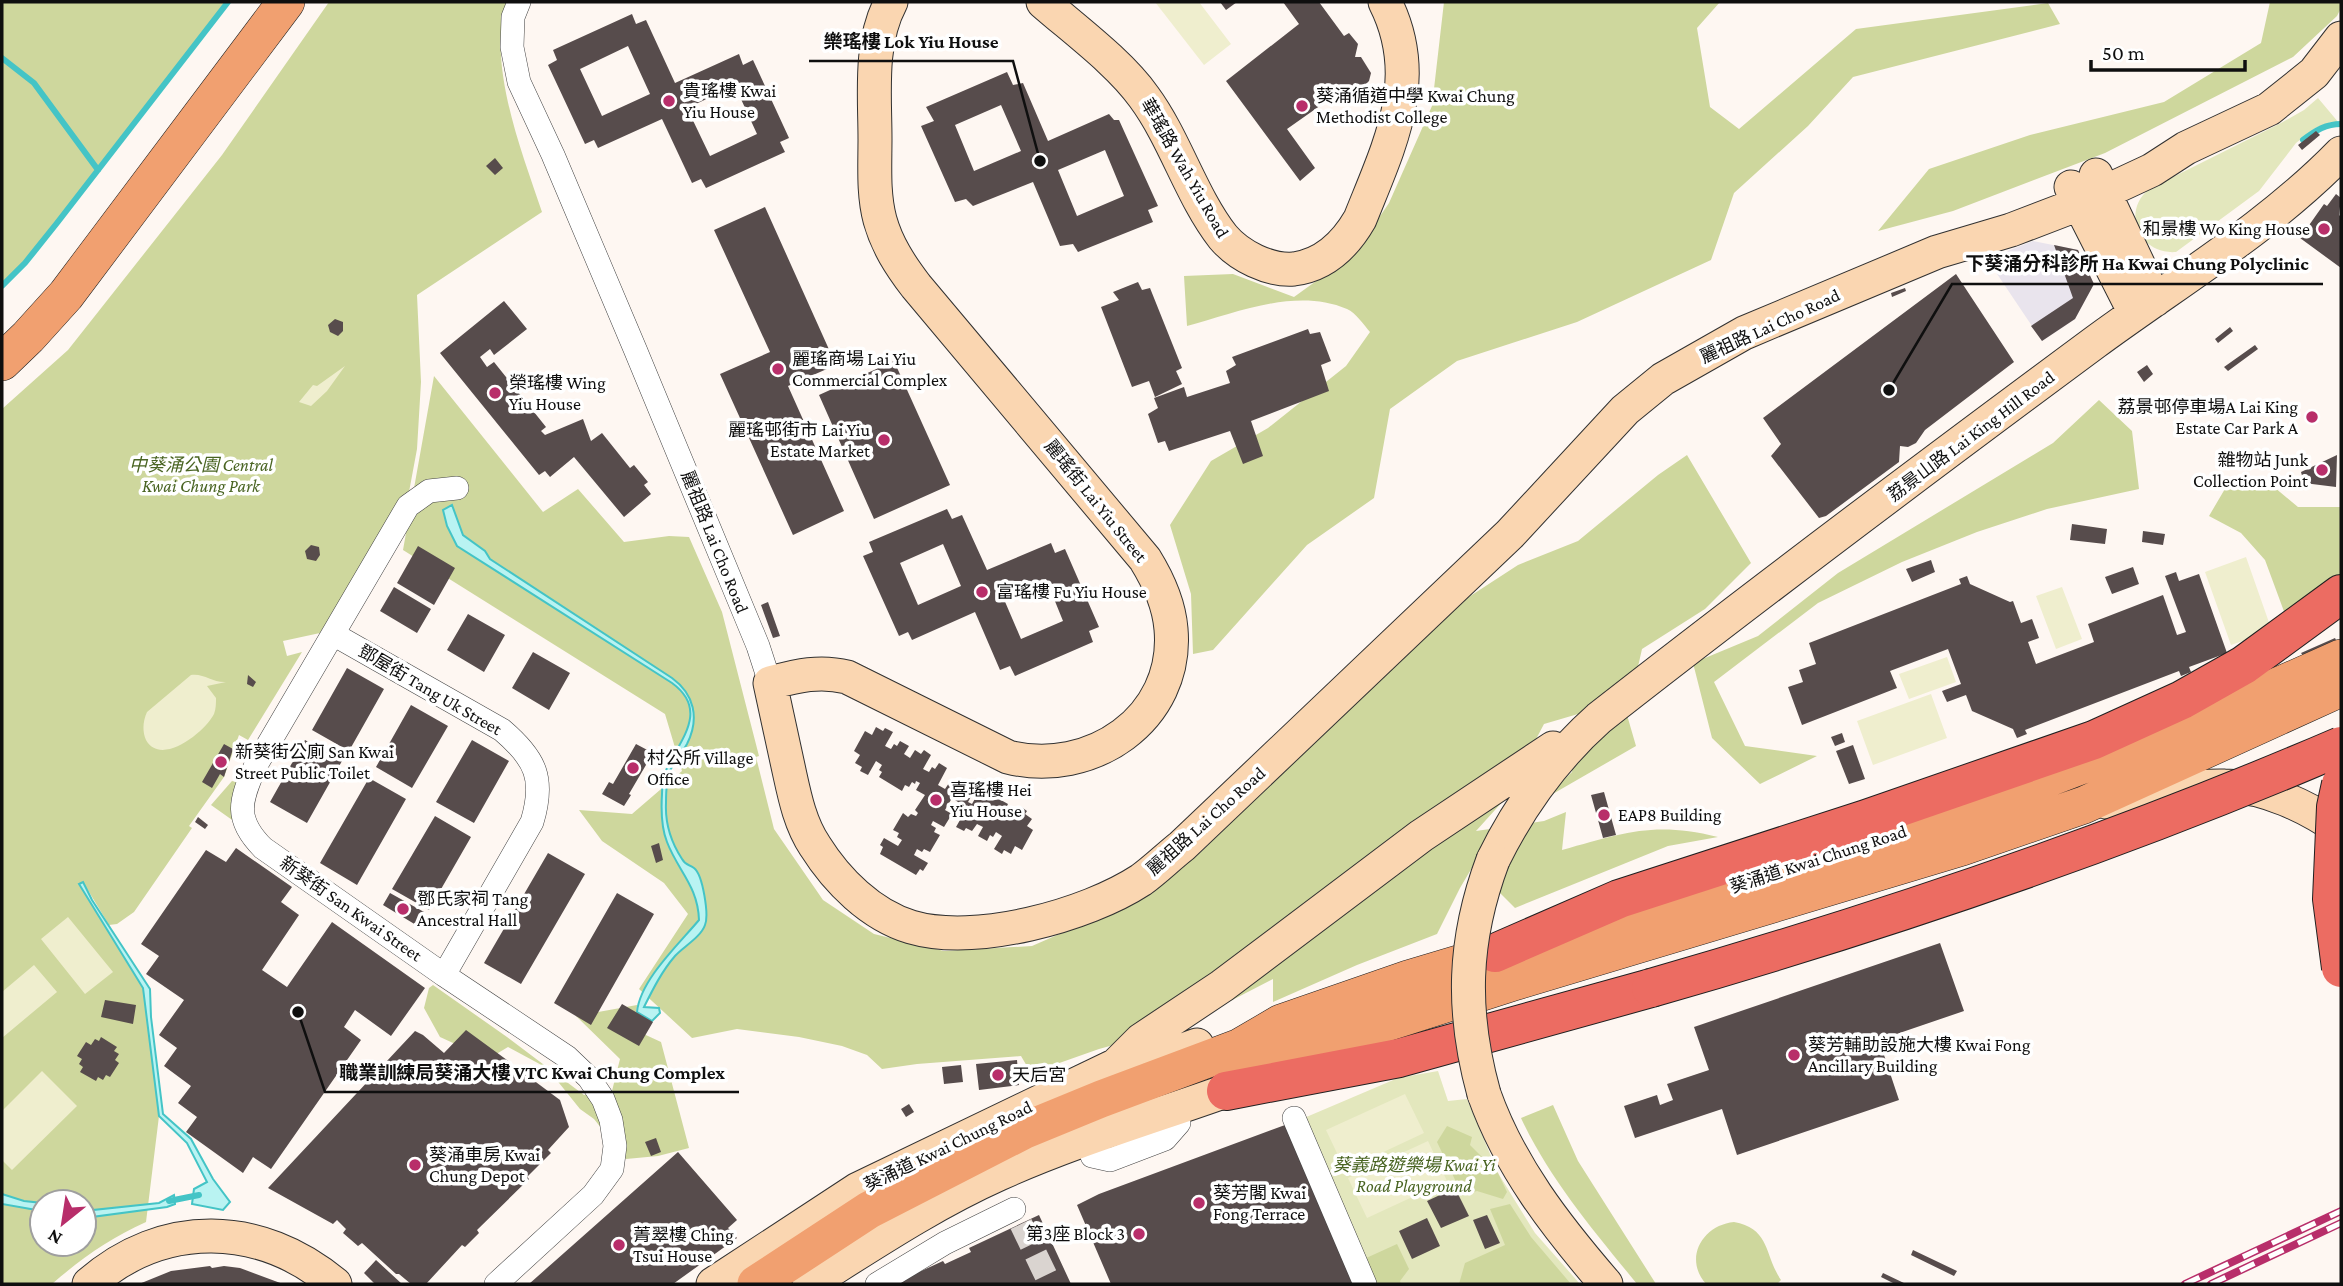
<svg xmlns="http://www.w3.org/2000/svg" width="2343" height="1286" font-family="'Crimson Pro','Noto Sans TC',serif">
	<rect width="100%" height="100%" fill="#fef7f2"/>
	<path fill="#e9e4ed" d="M2033,241L2078,250L2094,284L2075,319L2042,341L1987,259Z"/>
	<path fill="#e3e7bd" d="M2318,98L2339,123L2331,122L2315,128L2296,143L2259,191L2176,252C2139,255 2121,212 2149,189L2281,123L2304,110Z
		M1438,1071L1448,1101L1467,1099L1498,1173L1535,1233L1580,1284H1375L1304,1118L1398,1078Z"/>
	<path fill="#ced79d" fill-rule="evenodd" d="M2,2H228L57,223L25,263L2,286Z
		M329,2H507C486,63 522,152 542,212L417,295L421,382L417,449L409,492L320,633L283,641L287,656L302,652L248,740L239,735L224,777L189,826L192,828L134,912L117,924L109,925L83,882L79,884L143,988L159,1116L146,1222C110,1238 82,1258 52,1284H2V409L68,350L222,155ZM42,1202H84V1244H42Z
		M1444,2H1720L1697,28L1710,107L1739,129L1856,29L2048,3L2060,24L1853,77L1808,126L1734,193L1711,260L1577,322L1457,361L1390,409L1374,498L1307,545L1213,650L1193,654L1191,594L1170,525L1211,461L1268,428L1346,366L1370,332C1364,325 1356,313 1347,309C1296,287 1236,313 1187,326L1184,276L1233,274L1294,297L1355,253L1389,203L1432,106Z
		M2270,2H2341V8L2337,16L2293,57L2105,153L1953,211L1878,231L1929,169L2030,135L2164,102L2261,43Z
		M434,376L543,512L578,489L624,542L669,536L689,537L722,612L759,756L756,757L774,829L823,900L874,934L944,951L1032,946L1144,897L1201,852L1332,724L1418,630L1518,565L1578,541L1658,475L1687,455L1751,563L1705,609L1642,649L1627,715L1636,746L1544,799L1572,772L1578,714L1544,724L1504,800L1476,831L1544,821L1566,812L1562,850C1623,833 1654,821 1718,837L1668,846L1515,908L1473,866L1460,888L1437,934L1357,965L1273,1002V979L1182,1026L1099,1049L1031,1073L1021,1056L917,1064L882,1069L867,1055L842,1046L799,1037L737,1029L692,1038L639,989L688,914L664,883L602,841L579,810L632,814L682,771L665,714L403,550Z
		M2099,400L2132,431L2139,489L2047,509L1977,532L1902,562L1818,603L1714,682L1745,746L1817,756L1760,784L1712,738L1693,663L1758,636L1838,573L2053,443Z
		M2229,482L2274,487L2298,507H2341V573L2289,625L2265,560L2241,533L2209,516Z
		M232,781L236,782L232,801L235,822L211,805Z
		M433,985L507,1037L584,1095L612,1091L620,1059L576,1016L637,1005L635,1030L661,1042L689,1148L658,1156L626,1159L594,1119L580,1109L547,1068L508,1047L488,1059L440,1037L424,1008L429,988Z
		M1553,1105L1578,1161L1656,1284H1637C1594,1231 1550,1180 1521,1118Z
		M1447,1126L1472,1137L1470,1145L1498,1173L1507,1192L1503,1199L1477,1191L1468,1194L1458,1186L1437,1142Z
		M1510,1204L1531,1237L1571,1284H1459L1465,1263L1505,1245L1490,1209Z
		M1734,1222C1771,1229 1764,1255 1781,1280L1777,1284H1706C1683,1258 1703,1225 1734,1222Z
		M1397,1244L1409,1269L1400,1281L1401,1284H1375L1364,1259Z"/>
	<path fill="#efeece" d="M1155,2H1199L1231,44L1204,65Z
		M345,366L327,391L311,406L299,402L313,385L317,386Z
		M2246,557L2272,631L2231,645L2205,572Z
		M2062,587L2082,639L2056,649L2036,596Z
		M1947,657L1956,682L1909,699L1899,674Z
		M191,675C204,673 213,683 226,682L207,686L216,698C216,703 216,709 214,714C205,732 161,767 146,740C142,731 143,721 147,712Z
		M1931,694L1947,738L1873,765L1857,721Z
		M68,917L113,972L85,994L41,939Z
		M34,965L57,992L2,1038V992Z
		M42,1071L77,1106L12,1170L2,1160V1111Z
		M1405,1094L1424,1133L1345,1170L1326,1130Z
		M1428,1141L1447,1181L1367,1218L1348,1178Z"/>
	<path fill="#b9f3f2" stroke="#44c4c6" stroke-width="2" d="M452,505L463,535L485,551L490,559L672,678C694,694 700,718 687,744C682,753 674,761 670,771C666,780 666,793 666,803C665,823 671,842 682,859C686,866 689,864 694,868C703,875 709,915 705,925C701,937 683,947 675,956C662,971 653,989 644,1007L659,1008L660,1013L652,1021L637,1012C640,980 679,944 699,920C698,886 678,871 667,842C661,827 661,810 662,794C662,785 663,776 667,768C681,739 709,710 672,683L457,546L447,526L443,510Z
		M83,882L92,900L150,989L151,1017L163,1114L191,1139L213,1179L230,1202L223,1210L192,1204L194,1189L207,1182L187,1143L159,1116L143,988L79,884Z
		M2,1194L24,1201L42,1203V1211L2,1204Z
		M174,1195L175,1204L167,1207L84,1218V1211L159,1203Z"/>
	<g fill="none" stroke-linecap="round" stroke-linejoin="round">
		<path stroke="#44c4c6" stroke-width="6" d="M2,58L34,83L98,170
			M2303,140C2316,130 2326,124 2341,124
			M2,286L25,263L57,223L228,2
			M169,1201L199,1195"/>
	</g>
	<path fill="#574c4c" fill-rule="evenodd" d="M1220,2H1237L1226,10Z
		M1283,2H1319L1344,36L1349,33L1358,44L1355,57H1361L1371,73L1369,81L1352,98L1350,95L1337,104L1331,98L1287,129L1315,168L1300,181L1226,81L1299,24Z
		M632,14L636,24L646,20L675,83L739,54L743,65L753,60L789,138L780,142L785,152L706,188L701,179L692,183L662,119L598,148L594,140L585,144L548,65L557,60L553,50ZM628,46L650,94L602,116L580,69ZM735,86L757,134L710,156L687,108Z
		M1007,72L1013,85L1023,83L1048,141L1109,114L1114,120H1119L1158,206L1148,210L1153,222L1078,252L1073,244L1060,246L1033,182L973,206L966,199L955,202L921,126L934,121L926,107ZM1001,105L1021,151L974,171L955,125ZM1105,150L1124,196L1077,216L1058,170Z
		M2316,131L2320,135L2302,150L2298,145Z
		M495,158L503,168L495,175L486,166Z
		M2336,194L2341,198L2339,215L2341,217V268L2300,238L2324,204L2327,206Z
		M765,207L836,365L788,386L844,511L793,535L720,374L770,352L714,230Z
		M2054,245L2078,250L2094,284L2075,319L2042,341L2031,326L2073,298Z
		M2011,255L2015,273L2006,275L2001,257Z
		M1956,274L2014,362L1925,430L1916,443L1908,447L1900,446L1899,462L1826,516L1819,518L1771,456L1781,444L1763,418Z
		M1138,282L1142,290L1150,288L1182,368L1176,371L1182,384L1155,397L1149,381L1132,387L1101,307L1119,300L1113,292Z
		M1905,288L1906,291L1892,297L1891,293Z
		M504,301L527,329L494,355L490,349L480,357L487,367L494,362L546,427L541,431L545,435L583,419L591,441L602,433L630,468L634,465L648,482L644,485L651,494L624,517L574,457L550,477L545,471L539,475L440,353Z
		M335,319L343,322V331L338,336L330,332L328,325Z
		M2230,327L2233,331L2218,343L2215,339Z
		M1308,329L1310,334L1320,332L1331,361L1321,365L1329,391L1251,421L1263,456L1243,464L1230,431L1169,451L1165,441L1158,443L1148,414L1158,408L1154,398L1184,387L1187,397L1230,383L1226,371L1236,365L1232,357Z
		M2255,345L2258,349L2228,371L2224,367Z
		M894,361L950,485L874,519L819,395Z
		M2147,365L2153,374L2144,382L2137,372Z
		M2337,455L2336,487L2304,483L2301,472Z
		M947,509L952,519L962,515L987,570L1051,543L1055,553L1065,549L1099,627L1089,631L1093,642L1015,676L1010,666L1000,670L975,612L912,640L908,632L899,636L863,556L873,552L869,542ZM943,544L961,586L918,605L900,563ZM1046,579L1063,621L1021,639L1003,597Z
		M2072,524L2107,529L2105,544L2070,540Z
		M2143,531L2165,534L2163,545L2142,542Z
		M311,545L319,547L320,555L316,561L307,559L305,551Z
		M418,546L455,568L434,605L397,583Z
		M1931,560L1935,572L1912,582L1906,569Z
		M2133,567L2139,584L2112,594L2105,577Z
		M2176,572L2179,581L2199,574L2227,653L2189,667L2191,672L2181,676L2179,671L2025,730L2027,734L2017,738L2013,729L1972,711L1966,695L1947,702L1942,691L1961,684L1948,649L1890,671L1897,688L1802,725L1788,687L1803,682L1799,670L1816,664L1809,643L1961,584L1959,579L1967,576L1970,584L2010,602L2013,601L2021,623L2032,619L2039,638L2028,642L2036,664L2094,642L2088,624L2163,595L2177,635L2186,632L2165,576Z
		M394,587L431,609L417,633L380,611Z
		M768,602L780,636L773,638L761,605Z
		M468,614L505,635L484,672L447,650Z
		M2335,638L2337,642L2304,657L2301,653Z
		M533,652L570,673L549,710L512,688Z
		M347,668L384,689L349,751L312,730Z
		M248,675L256,682L253,687L247,684Z
		M411,705L448,726L412,788L376,767Z
		M876,727L883,731L885,728L893,732L885,746L891,749L894,744L897,746L900,741L909,746L904,754L910,758L915,750L921,754L924,750L931,755L923,769L929,772L932,767L935,769L939,763L947,768L938,785L945,789L951,780L955,782L957,779L971,787L969,790L973,793L968,802L972,804L977,795L981,798L984,794L990,798L992,795L1008,804L1005,810L1008,812L1005,817L1011,820L1020,806L1027,811L1025,814L1032,819L1027,826L1033,830L1022,850L1015,846L1011,854L1004,850L1002,854L994,849L1002,836L996,832L993,837L990,835L987,841L978,836L983,827L977,824L972,831L966,828L964,831L956,827L964,813L961,811L964,806L952,798L945,810L952,814L944,827L933,821L931,825L936,828L934,832L940,835L930,852L924,849L922,852L917,849L914,855L928,863L923,871L920,869L916,875L880,854L883,847L880,845L884,838L898,846L902,840L897,837L899,833L893,830L903,813L908,817L911,814L916,816L918,813L915,810L925,795L916,790L920,783L916,781L915,784L912,782L909,787L905,785L902,791L879,777L882,772L879,770L882,765L876,761L868,775L860,771L862,767L855,763L860,755L854,751L865,731L872,735Z
		M1842,733L1845,742L1835,746L1831,737Z
		M305,740L342,761L307,823L270,802Z
		M472,740L509,761L474,823L436,802Z
		M224,744L233,749L224,777L220,774L212,788L202,782Z
		M636,744L653,753L629,794L631,795L624,806L602,794L609,782L613,784Z
		M1853,745L1865,779L1849,784L1836,751Z
		M369,778L406,799L357,885L320,863Z
		M1604,792L1616,835L1603,838L1591,795Z
		M435,816L471,837L429,910L392,889Z
		M198,817L208,825L205,829L195,822Z
		M659,843L663,860L656,863L651,846Z
		M236,848L292,887L281,902L299,915L262,970L287,987L332,922L425,988L391,1036L355,1010L344,1027L361,1040L271,1169L253,1157L243,1173L186,1132L197,1117L178,1103L191,1086L164,1066L177,1048L159,1035L184,1000L146,974L159,956L141,944L206,850L226,862Z
		M548,853L585,874L521,984L484,963Z
		M390,893L424,912L416,925L383,905Z
		M617,893L654,914L591,1025L554,1003Z
		M1940,943L1964,1011L1879,1040L1899,1100L1737,1155L1722,1109L1635,1138L1624,1106L1657,1095L1660,1105L1673,1100L1667,1084L1709,1070L1694,1027Z
		M105,1000L136,1005L133,1024L101,1017Z
		M622,1004L653,1022L639,1046L607,1028Z
		M466,1030L511,1063L509,1066L515,1070L517,1068L560,1100L569,1127L548,1150L551,1153L527,1177L529,1179L477,1230L479,1233L465,1247L462,1245L426,1284H411L399,1274H396L362,1243L358,1246L343,1233L346,1229L337,1220L333,1224L268,1188L415,1031L423,1035L444,1053Z
		M101,1037L117,1047L114,1051L119,1054L115,1060L119,1063L110,1077L106,1075L103,1080L98,1077L96,1081L80,1072L83,1067L79,1064L82,1059L77,1056L86,1042L91,1045L95,1039L99,1041Z
		M1017,1060L1019,1085L979,1090L976,1064Z
		M961,1065L963,1082L944,1084L942,1067Z
		M909,1104L914,1112L906,1117L901,1109Z
		M1285,1125L1353,1284H1111L1077,1205L1099,1194Z
		M656,1138L661,1152L651,1156L645,1142Z
		M678,1152L737,1220L728,1228L737,1238L673,1284H529Z
		M1455,1188L1469,1216L1441,1228L1427,1201Z
		M1039,1215L1071,1284H893L943,1261L945,1264L971,1252L969,1248Z
		M1487,1215L1500,1243L1485,1249L1473,1220Z
		M1427,1218L1440,1246L1412,1259L1399,1231Z
		M1913,1250L1957,1271L1954,1276L1911,1255Z
		M376,1260L402,1284H375L364,1273Z
		M210,1266L212,1268L224,1266L240,1268L283,1284H139L171,1271Z
		M1883,1273L1906,1284H1895L1881,1277Z"/>
	<g fill="none" stroke-linecap="round" stroke-linejoin="round">
		<path stroke="#dad4d0" stroke-width="23" stroke-dasharray="23 11" stroke-linecap="butt" d="M1021,1224L1050,1284"/>
		<defs>
			<path id="street" d="M519,2L513,17L512,47L519,82L553,155L635,349L758,646L770,683
				M457,488L429,491L408,506L255,767C240,801 234,819 263,848L444,975L567,1057L589,1078L603,1099L611,1120L615,1146L612,1169L593,1195L496,1284
				M333,634L502,730C536,759 545,779 532,822L444,975
				M1294,1118L1365,1284
				M1092,1156L1110,1160L1165,1139L1179,1123
				M877,1284L945,1243L1014,1209"/>
			<path id="secondary" d="M891,2C869,43 875,95 875,139C875,166 873,194 880,220C887,245 900,265 916,286L1145,559C1158,580 1169,604 1171,629C1179,719 1090,778 1008,757L847,677C819,670 797,676 770,683C776,710 782,738 788,766C794,793 799,822 815,846C837,881 871,915 911,927C975,946 1086,916 1141,880C1155,870 1168,857 1182,846L1510,534L1625,410L1663,379L1744,333L1937,252L2011,230L2079,204L2152,170L2186,148L2269,109L2314,73L2341,38
				M1043,2C1075,30 1120,63 1144,97C1175,139 1191,196 1223,237C1239,256 1269,271 1294,269C1324,265 1345,245 1360,219C1389,146 1424,79 1385,2
				M2096,175L2155,300
				M2071,187L2135,313
				M2106,802C2144,795 2186,785 2225,786C2265,786 2308,807 2341,830
				M1493,860C1520,805 1553,759 1599,718C1762,590 1928,466 2094,343C2178,281 2268,228 2341,153
				M1116,1065L1141,1040L1222,986L1421,836L1553,748
				M1484,1094C1510,1167 1556,1226 1606,1284
				M89,1284C163,1219 260,1221 335,1284
				M713,1284L858,1189L1116,1065L1158,1059L1197,1045
				M809,1284C871,1245 932,1204 999,1174C1072,1141 1150,1118 1226,1091L1249,1079"/>
			<path id="primary" d="M2,362L28,337L66,295L286,2
				M1239,1064L1333,1040L1514,982L1962,847L2084,805L2341,688
				M756,1284L869,1210L1023,1131L1101,1099L1240,1047L1281,1023L1408,979L1495,953L1626,923L1949,816L2206,718L2341,658"/>
			<path id="highway" d="M1495,953L1619,899L1866,819L2094,740L2182,700L2244,665L2341,594
				M1226,1091L1399,1058L1651,988"/>
		</defs>
		<use href="#street" stroke="#424242" stroke-width="24"/>
		<use href="#secondary" stroke="#313131" stroke-width="35"/>
		<use href="#primary" stroke="#202020" stroke-width="38"/>
		<use href="#highway" stroke="#202020" stroke-width="40"/>
		<use href="#street" stroke="#fff" stroke-width="23"/>
		<use href="#secondary" stroke="#fad6b1" stroke-width="33"/>
		<use href="#primary" stroke="#f1a070" stroke-width="37"/>
		<use href="#highway" stroke="#ec6c62" stroke-width="38"/>
		<defs>
			<path id="rail" d="M2185,1284L2341,1211
				M2211,1284L2341,1223"/>
		</defs>
		<use href="#rail" stroke="#b82e6a" stroke-width="8"/>
		<use href="#rail" stroke="#fff" stroke-width="5" stroke-dasharray="16" stroke-linecap="butt"/>
		<defs>
			<path id="secondary-bridge" d="M1484,1094C1461,1011 1463,940 1493,860"/>
			<path id="highway-bridge" d="M2341,784L2336,807L2332,899L2341,968
				M1651,988C1885,921 2118,842 2341,746"/>
		</defs>
		<use href="#secondary-bridge" stroke="#313131" stroke-width="35" stroke-linecap="butt"/>
		<use href="#highway-bridge" stroke="#202020" stroke-width="40" stroke-linecap="butt"/>
		<use href="#secondary-bridge" stroke="#fad6b1" stroke-width="33"/>
		<use href="#highway-bridge" stroke="#ec6c62" stroke-width="38"/>
	</g>
	<g fill="#b82e6a" stroke="#fff" stroke-width="2.5">
		<circle cx="669" cy="101" r="7"/>
		<circle cx="1302" cy="106" r="7"/>
		<circle cx="2324" cy="229" r="7"/>
		<circle cx="778" cy="369" r="7"/>
		<circle cx="495" cy="393" r="7"/>
		<circle cx="2312" cy="417" r="7"/>
		<circle cx="884" cy="440" r="7"/>
		<circle cx="2322" cy="470" r="7"/>
		<circle cx="982" cy="592" r="7"/>
		<circle cx="221" cy="762" r="7"/>
		<circle cx="633" cy="768" r="7"/>
		<circle cx="936" cy="800" r="7"/>
		<circle cx="1604" cy="815" r="7"/>
		<circle cx="403" cy="909" r="7"/>
		<circle cx="1794" cy="1055" r="7"/>
		<circle cx="998" cy="1075" r="7"/>
		<circle cx="415" cy="1165" r="7"/>
		<circle cx="1199" cy="1203" r="7"/>
		<circle cx="1139" cy="1234" r="7"/>
		<circle cx="619" cy="1245" r="7"/>
	</g>
	<g text-anchor="middle" dominant-baseline="central" stroke-width="7" stroke-linejoin="round" paint-order="stroke">
		<g font-size="18" fill="#0f0f0f" stroke="#fff" text-anchor="start">
			<text x="683" y="91">貴瑤樓 Kwai<tspan x="683" dy="21">Yiu House</tspan></text>
			<text x="1316" y="96">葵涌循道中學 Kwai Chung<tspan x="1316" dy="21">Methodist College</tspan></text>
			<text x="2310" y="229" text-anchor="end">和景樓 Wo King House</text>
			<text x="792" y="359">麗瑤商場 Lai Yiu<tspan x="792" dy="21">Commercial Complex</tspan></text>
			<text x="509" y="383">榮瑤樓 Wing<tspan x="509" dy="21">Yiu House</tspan></text>
			<text x="2298" y="407" text-anchor="end">荔景邨停車場A Lai King<tspan x="2298" dy="21">Estate Car Park A</tspan></text>
			<text x="870" y="430" text-anchor="end">麗瑤邨街市 Lai Yiu<tspan x="870" dy="21">Estate Market</tspan></text>
			<text x="2308" y="460" text-anchor="end">雜物站 Junk<tspan x="2308" dy="21">Collection Point</tspan></text>
			<text x="996" y="592">富瑤樓 Fu Yiu House</text>
			<text x="235" y="752">新葵街公廁 San Kwai<tspan x="235" dy="21">Street Public Toilet</tspan></text>
			<text x="647" y="758">村公所 Village<tspan x="647" dy="21">Office</tspan></text>
			<text x="950" y="790">喜瑤樓 Hei<tspan x="950" dy="21">Yiu House</tspan></text>
			<text x="1618" y="815">EAP8 Building</text>
			<text x="417" y="899">鄧氏家祠 Tang<tspan x="417" dy="21">Ancestral Hall</tspan></text>
			<text x="1808" y="1045">葵芳輔助設施大樓 Kwai Fong<tspan x="1808" dy="21">Ancillary Building</tspan></text>
			<text x="1012" y="1075">天后宮</text>
			<text x="429" y="1155">葵涌車房 Kwai<tspan x="429" dy="21">Chung Depot</tspan></text>
			<text x="1213" y="1193">葵芳閣 Kwai<tspan x="1213" dy="21">Fong Terrace</tspan></text>
			<text x="1125" y="1234" text-anchor="end">第3座 Block 3</text>
			<text x="633" y="1235">菁翠樓 Ching<tspan x="633" dy="21">Tsui House</tspan></text>
		</g>
		<g font-size="18" fill="#0f0f0f" stroke="#fff">
			<text transform="translate(1185 168) rotate(60)">華瑤路 Wah Yiu Road</text>
			<text transform="translate(1770 326) rotate(-25)">麗祖路 Lai Cho Road</text>
			<text transform="translate(1971 436) rotate(-37)">荔景山路 Lai King Hill Road</text>
			<text transform="translate(1096 501) rotate(51)">麗瑤街 Lai Yiu Street</text>
			<text transform="translate(715 542) rotate(68)">麗祖路 Lai Cho Road</text>
			<text transform="translate(430 690) rotate(30)">鄧屋街 Tang Uk Street</text>
			<text transform="translate(1206 821) rotate(-42)">麗祖路 Lai Cho Road</text>
			<text transform="translate(1818 859) rotate(-18)">葵涌道 Kwai Chung Road</text>
			<text transform="translate(351 909) rotate(35)">新葵街 San Kwai Street</text>
			<text transform="translate(948 1146) rotate(-26)">葵涌道 Kwai Chung Road</text>
		</g>
		<g font-size="18" font-style="italic" fill="#496422" stroke="#fff">
			<text x="201" y="465">中葵涌公園 Central<tspan x="201" dy="21">Kwai Chung Park</tspan></text>
			<text x="1414" y="1165">葵義路遊樂場 Kwai Yi<tspan x="1414" dy="21">Road Playground</tspan></text>
		</g>
	</g>
	<path fill="none" stroke="#0f0f0f" stroke-width="2.5" d="M1040 161L1013 61H809M1889 390L1952 284H2323M298 1012L325 1092H739"/>
	<g fill="#0f0f0f" stroke="#fff" stroke-width="2.5">
		<circle cx="1040" cy="161" r="7"/>
		<circle cx="1889" cy="390" r="7"/>
		<circle cx="298" cy="1012" r="7"/>
	</g>
	<g font-size="19" text-anchor="middle" font-weight="bold" fill="#0f0f0f" stroke="#fff" stroke-width="7" stroke-linejoin="round" paint-order="stroke">
		<text x="911" y="48">樂瑤樓 Lok Yiu House</text>
		<text x="2137" y="270">下葵涌分科診所 Ha Kwai Chung Polyclinic</text>
		<text x="532" y="1079">職業訓練局葵涌大樓 VTC Kwai Chung Complex</text>
	</g>
	<rect width="2343" height="1286" fill="none" stroke="#0f0f0f" stroke-width="7"/>
	<g transform="translate(63 1223) rotate(210)"><circle r="33" fill="#ffffff" stroke="#9f9f9f" stroke-width="2"/>
	<path d="M0-5L12 26L0 18L-12 26Z" fill="#b82e6a"/>
	<text y="-10" font-size="19" font-weight="bold" text-anchor="middle" fill="#0f0f0f">N</text>
	</g>
	<path d="M2091 60v10h154v-10" fill="none" stroke="#0f0f0f" stroke-width="3.5"/>
	<text x="2102" y="60" font-size="21" fill="#0f0f0f" stroke="#ffffff" stroke-width="5" paint-order="stroke">50 m</text>
</svg>
